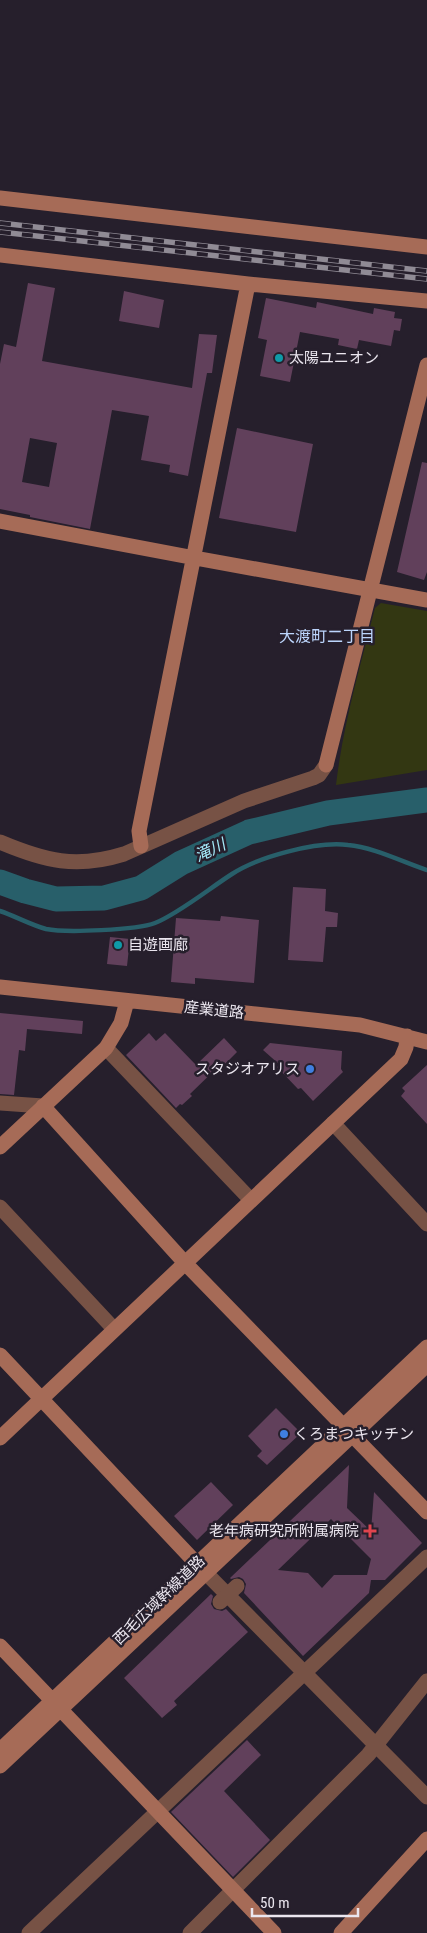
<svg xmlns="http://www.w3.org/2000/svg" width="427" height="1933" font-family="'Roboto Condensed','Noto Sans JP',sans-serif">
	<rect width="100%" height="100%" fill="#261f2c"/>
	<path fill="#333712" d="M381,603L427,611V770L336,785C343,725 360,667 375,608Z"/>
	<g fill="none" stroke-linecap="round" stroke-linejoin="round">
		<path stroke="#285f6a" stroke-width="4.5" d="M0,911C15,916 31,925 46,929C66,933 137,930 155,923C178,914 210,888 232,874C258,857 316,841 348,845C373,847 403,862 427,870"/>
		<path stroke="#285f6a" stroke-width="25" d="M0,882L25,891L56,899L104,898L141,888L181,863L249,832L328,813L427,800"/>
	</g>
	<path fill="#61405b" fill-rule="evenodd" d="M28,283L55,288L42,361L192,388L199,334L217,335L212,373H207L188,476L169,472L170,465L141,460L149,416L112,410L90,529L30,517V515L0,509V364L4,344L16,347ZM30,438L57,443L49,487L22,482Z
		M124,291L164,300L159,328L119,321Z
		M266,298L316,308L317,302L373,314L374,308L395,312L394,318L402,319L400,331L394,330L391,346L359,340L357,349L338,345L339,339L300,332L290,382L260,376L267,340L258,338Z
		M237,428L313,444L296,532L219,518Z
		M422,462L427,463V572L424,580L397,572Z
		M293,887L326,889L325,911L338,913L337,927H326L323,962L288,960Z
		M221,916L259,920L254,983L195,978V984L171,982L176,918L220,921Z
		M110,937L130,939L127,966L107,964Z
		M0,1013L83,1021L82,1034L27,1029L25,1051L19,1050L14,1095L0,1094Z
		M149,1033L156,1041L165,1033L196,1065L224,1038L237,1052L225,1064L223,1062L190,1094L192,1096L182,1105L180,1104L176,1108L126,1055Z
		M270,1043L342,1051L341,1069L343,1072L313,1101L301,1088L298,1089L277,1067L280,1065L263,1050Z
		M427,1065V1124L401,1096L405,1091L402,1088Z
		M276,1408L301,1433L267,1465L257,1456L262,1451L248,1436Z
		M349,1465L347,1508L371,1531L374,1492L422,1543L385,1580H371L369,1593L303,1656L244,1593L246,1584L243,1579L239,1577L231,1579L230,1578ZM331,1519L371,1559L367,1575H334L322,1588L308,1573L278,1570Z
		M211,1482L233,1505L197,1540L174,1516Z
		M211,1594L213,1596L211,1604L214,1609L222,1611L226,1609L248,1632L174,1701L177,1705L162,1718L124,1678Z
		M247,1740L261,1755L224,1791L270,1840L233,1877L171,1812Z"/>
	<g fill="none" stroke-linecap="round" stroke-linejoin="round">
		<path stroke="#775245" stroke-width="15" d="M0,842C45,861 76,869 124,854L244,801L313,778L319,775L326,765
			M106,1048L251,1200
			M0,1103L43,1106
			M333,1123L427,1224
			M0,1207L114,1329
			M198,1565L427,1797
			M29,1933L427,1557
			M190,1933L368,1755L427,1681"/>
		<path stroke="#a66b57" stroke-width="15" d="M0,198L427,247
			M0,255L248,284L427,301
			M0,521L195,558L427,600
			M326,765L427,365
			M141,846L139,831L248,284
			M0,987L360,1025L427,1042
			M43,1106L185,1263L427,1512
			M0,1147L106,1048L121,1023L127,1001
			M0,1355L197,1564
			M0,1438L401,1059L406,1047L407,1036
			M0,1646L274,1933
			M0,1750L427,1347
			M0,1766L427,1365
			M341,1933L427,1839"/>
		<defs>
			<path id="rail" d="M0,223L427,271
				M0,232L427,279"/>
		</defs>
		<use href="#rail" stroke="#908b95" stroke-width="5.5"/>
		<use href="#rail" stroke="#261f2c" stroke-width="4" stroke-dasharray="11" stroke-linecap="butt"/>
		<path stroke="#775245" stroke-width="15" d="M220,1602L237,1586"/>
	</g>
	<g fill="#0f9aa8" stroke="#261f2c" stroke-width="2">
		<circle cx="279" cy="358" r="5"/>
		<circle cx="118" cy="945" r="5"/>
	</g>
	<g fill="#3f7fe0" stroke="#261f2c" stroke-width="2">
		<circle cx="310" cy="1069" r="5"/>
		<circle cx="284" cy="1434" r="5"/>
	</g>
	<path fill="#e0444e" stroke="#261f2c" stroke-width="2" d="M367.5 1523.5h5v5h5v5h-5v5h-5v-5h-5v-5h5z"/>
	<g text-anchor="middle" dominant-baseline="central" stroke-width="5" stroke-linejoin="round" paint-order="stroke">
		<g font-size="15" fill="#ebe6ef" stroke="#261f2c" text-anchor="start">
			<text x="289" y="358">太陽ユニオン</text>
			<text x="128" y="945">自遊画廊</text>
			<text x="300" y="1069" text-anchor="end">スタジオアリス</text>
			<text x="294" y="1434">くろまつキッチン</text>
			<text x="359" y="1531" text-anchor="end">老年病研究所附属病院</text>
		</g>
		<g font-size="15" fill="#ebe6ef" stroke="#261f2c">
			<text transform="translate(214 1010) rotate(6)">産業道路</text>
			<text transform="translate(159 1600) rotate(-44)">西毛広域幹線道路</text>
		</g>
		<g font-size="16" fill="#bcd5fc" stroke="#261f2c">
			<text x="327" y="636">大渡町二丁目</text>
		</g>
		<g font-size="16" font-style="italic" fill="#a5ebfa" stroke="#261f2c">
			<text transform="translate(210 850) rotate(-25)">滝川</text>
		</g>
	</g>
	<path d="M252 1908v8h106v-8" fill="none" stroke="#ebe6ef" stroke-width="2.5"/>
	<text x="260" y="1908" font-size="15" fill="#ebe6ef" stroke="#261f2c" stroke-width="4" paint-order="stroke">50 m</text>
</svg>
